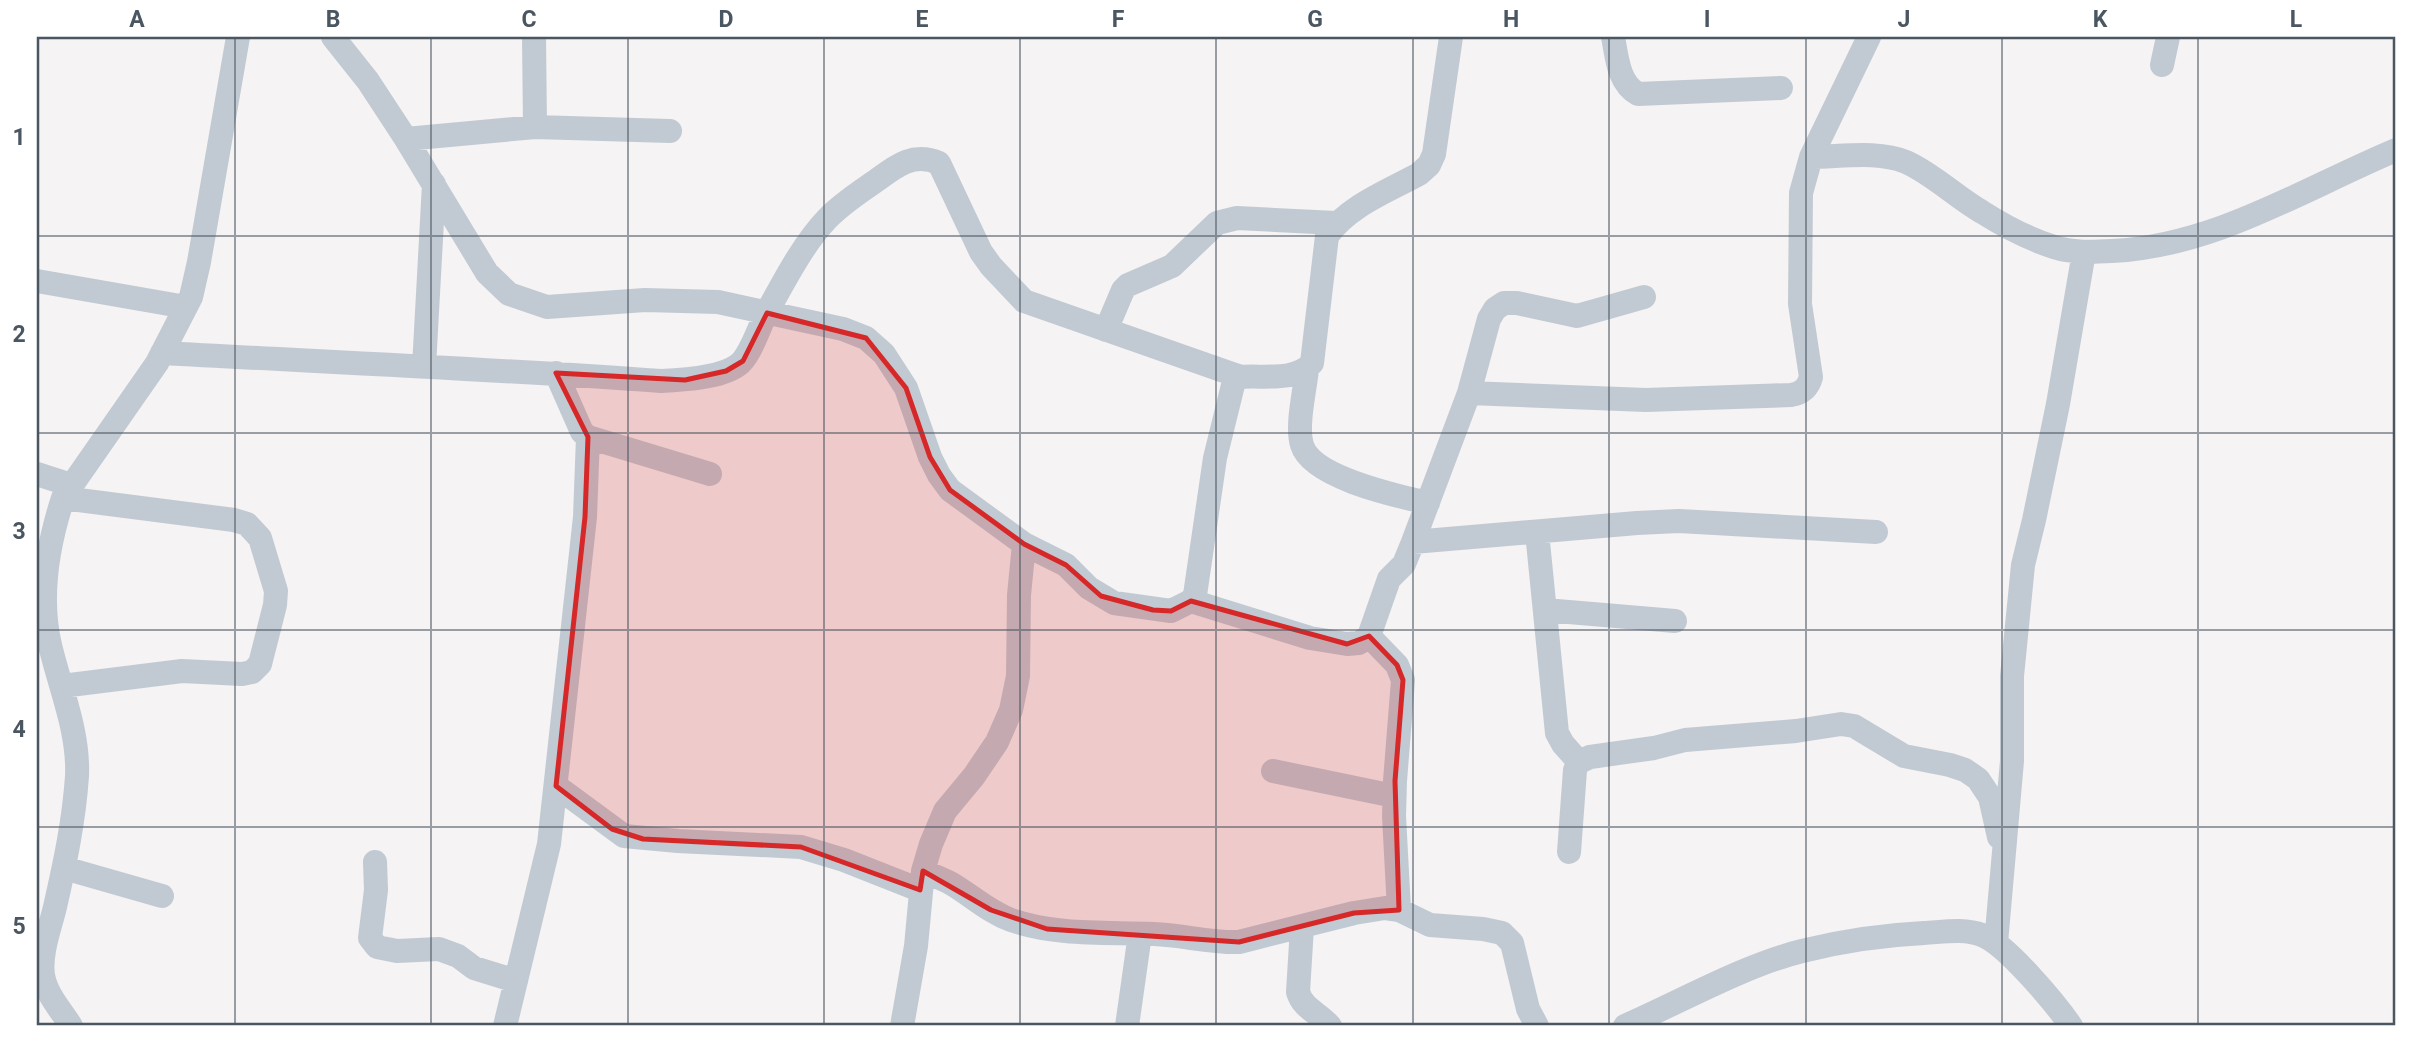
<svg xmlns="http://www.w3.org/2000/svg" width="2433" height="1063" font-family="Roboto,sans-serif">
	<rect width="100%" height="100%" fill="#f5f3f3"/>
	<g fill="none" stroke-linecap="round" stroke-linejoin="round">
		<path stroke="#c1cad2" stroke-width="24" d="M333,37L368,81L406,139L487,273L509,294L547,307L645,300L718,302L843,329L866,338L884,354L906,388L930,457L939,475L950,490L1024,544L1066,565L1089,588L1114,603L1171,611L1191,601L1195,595L1215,458L1234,381L1241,377C1262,375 1296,382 1312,363L1327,236C1348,206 1388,191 1419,174L1429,165L1434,154L1451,37
			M534,37L535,127
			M1613,37C1617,57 1618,83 1638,94L1781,88
			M2162,65L2168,37
			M406,139L535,127L670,131
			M1811,157C1840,157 1878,150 1906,162C1933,174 1956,197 1982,212C2004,226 2029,239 2054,247C2072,253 2093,252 2112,251C2215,246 2303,189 2396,150
			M37,281L186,307
			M1106,330L1123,290L1128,285L1172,266L1217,223L1237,218L1336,223
			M162,353C328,362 495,369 661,381C682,380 721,378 738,365C750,357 759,327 766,314C783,283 803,244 827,219C841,204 860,192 877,180C897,165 914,152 939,163L981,252L991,266L1024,301L1241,377
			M424,367L434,184
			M1307,369C1305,390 1296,426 1302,445C1312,478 1398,496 1428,503
			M556,373L582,432L588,437L710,474
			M1469,393L1646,400L1791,395C1802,393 1808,388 1811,377L1800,304L1801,193L1811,157L1869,37
			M37,474L71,485
			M1537,532L1557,733L1563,744L1579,762
			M1413,542L1637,523L1679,521L1876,532
			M1191,601L1310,638L1347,644L1359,643L1369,636L1389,579L1404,564L1413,542L1469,393L1489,319L1495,309L1504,303H1517L1577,316L1644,297
			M1545,610L1675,621
			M1369,636L1397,665L1403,680L1395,781L1394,816L1399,910
			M62,686L182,671L242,674L252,672L260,664L275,605L276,591L260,538L247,524L234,520L63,498
			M1273,771L1394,796
			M556,786L624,836L678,841L801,847L844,860L920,890
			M1569,852L1575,770L1579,762L1590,757L1654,748L1685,740L1796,731L1841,724L1854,726L1904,756L1950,765L1965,770L1978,779L1990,797L1999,837
			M375,862L376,890L370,938L377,947L397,951L439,949L458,956L474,968L516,981
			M64,868L162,896
			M923,871C932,875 943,879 952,884C972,896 989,912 1011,920C1057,936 1107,932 1154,934C1183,935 1210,943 1239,942L1354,913L1385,908L1399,910L1430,925L1483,929L1502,933L1512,943L1528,1009L1537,1026
			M1302,927L1298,992C1303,1009 1319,1013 1330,1026
			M1996,943L2012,761V676L2023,565L2034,520L2058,404L2084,252
			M71,1026C61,1010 46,994 43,975C40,953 50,928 55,907C65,863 74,821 77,776C79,731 60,688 50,645C39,598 48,544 63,498L157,363L191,297L199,262L238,37
			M505,1026L549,844L585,517L588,437
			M902,1026L916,946L923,871L931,844L945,811L974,776L997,742L1011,710L1018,676L1019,595L1024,544
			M1127,1026L1140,934
			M1625,1026C1680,1002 1745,965 1802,951C1842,941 1883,935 1924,933C1943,932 1964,928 1982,935C2006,944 2056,1004 2071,1026"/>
	</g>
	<path fill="#d62828" fill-opacity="0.2" stroke="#d62828" stroke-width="5" stroke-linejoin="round" d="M767,313L866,338L906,388L930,457L950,490L1024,544L1066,565L1101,596L1153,610L1171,611L1191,601L1347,644L1369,636L1397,665L1403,680L1395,781L1399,910L1354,913L1239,942L1047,929L991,910L923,871L920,890L801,847L643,839L612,829L556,786L585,517L588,437L556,373L685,380L726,371L743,361Z"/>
	<path fill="none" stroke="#4a5661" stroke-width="2" stroke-opacity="0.55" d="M235,37V1026M431,37V1026M628,37V1026M824,37V1026M1020,37V1026M1216,37V1026M1413,37V1026M1609,37V1026M1806,37V1026M2002,37V1026M2198,37V1026M37,236H2396M37,433H2396M37,630H2396M37,827H2396"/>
	<rect width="2433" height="1063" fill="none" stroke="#ffffff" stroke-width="77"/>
	<rect x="38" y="38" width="2356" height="986" fill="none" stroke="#4a5661" stroke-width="2.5"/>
	<g font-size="23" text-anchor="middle" font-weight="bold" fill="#4a5661">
		<text x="137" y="27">A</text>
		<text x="333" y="27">B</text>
		<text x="529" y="27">C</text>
		<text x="726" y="27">D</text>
		<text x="922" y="27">E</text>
		<text x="1118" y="27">F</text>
		<text x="1315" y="27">G</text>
		<text x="1511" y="27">H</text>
		<text x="1707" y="27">I</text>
		<text x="1904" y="27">J</text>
		<text x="2100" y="27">K</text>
		<text x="2296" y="27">L</text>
		<text x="19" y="145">1</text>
		<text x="19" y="342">2</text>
		<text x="19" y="539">3</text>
		<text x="19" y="737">4</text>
		<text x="19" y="934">5</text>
	</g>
</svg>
